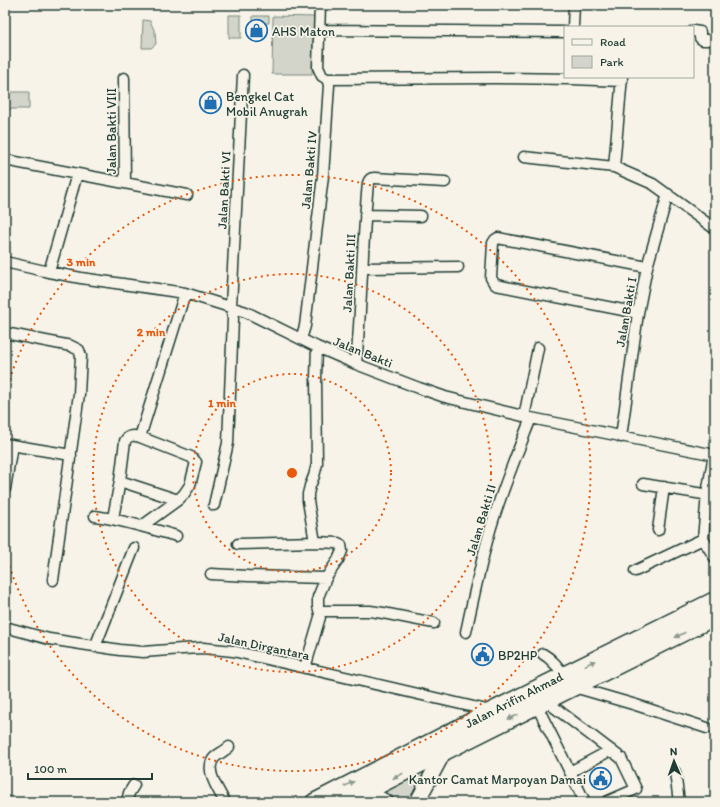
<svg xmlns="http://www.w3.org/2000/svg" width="720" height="807" font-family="Itim,sans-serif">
	<rect width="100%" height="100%" fill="#f7f3e8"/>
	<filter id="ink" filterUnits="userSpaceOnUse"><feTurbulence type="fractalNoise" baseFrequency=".025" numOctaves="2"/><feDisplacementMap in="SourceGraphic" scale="8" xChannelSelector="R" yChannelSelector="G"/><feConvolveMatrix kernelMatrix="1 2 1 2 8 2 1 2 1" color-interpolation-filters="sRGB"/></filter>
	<g filter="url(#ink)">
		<path fill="#d3d5ca" stroke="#79897f" d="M229,15H241V38H229Z
			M253,16H269V23L253,24Z
			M273,16L314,17L312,74H272Z
			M143,20L150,21L155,32L156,44L151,48H142Z
			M5,92H29V109H5Z
			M419,769C418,784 418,789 410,802H390L383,791Z"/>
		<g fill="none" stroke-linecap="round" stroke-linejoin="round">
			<defs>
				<path id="minor" d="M573,27L574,5
					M319,30L565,32
					M693,31L700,32V38L703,40H715
					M573,77L572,79L622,81
					M124,78L125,183
					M327,79L495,78L572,79
					M524,157L614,167L653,184L715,229
					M5,160L187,195
					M614,167L622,77
					M365,215L421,216
					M5,262L49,272L81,278L185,293L246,312L317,347L356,364L419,388L445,397L531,418L715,455
					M362,268L458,267
					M49,272L77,174
					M638,313L496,285L494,283L491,278L493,243L495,240L498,238L647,267
					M5,333L71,346L79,350L81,356L79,394L53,580
					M301,339L305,326L323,176L329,85L327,79L322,76L318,67L320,5
					M356,364C362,304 362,243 368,183C369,180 370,178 374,178L445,182
					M524,417L538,348
					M140,437L185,293
					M621,437L638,313L647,267L668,194
					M5,444L71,455
					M120,481L178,500
					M643,484L715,496
					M5,489L12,445
					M214,505L228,443L233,319L231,306L243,75
					M95,516C123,520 149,528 176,536
					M113,518L120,481L125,441C128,435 133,435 140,437L191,457L196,462L190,485L184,494L178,500L142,526
					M658,530L664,487
					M703,539L715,558
					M238,544L315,542
					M635,571L703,539L707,494L714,454
					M211,574L248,576L326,578
					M320,614L323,611H370L383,613L434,623
					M5,627L49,639L120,650L143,652L182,649L203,648L233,651L491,711
					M466,632C473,599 480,566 489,534C500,494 516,456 531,418
					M95,647L134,548
					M543,654C552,659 558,667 564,675
					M305,668L320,617V614L318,606V597L326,578L338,560L342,551L341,545L338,543L315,542L308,501V494L310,486L314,476L317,464L316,378L317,347
					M574,687L636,705L707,728
					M546,701L621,758L636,789L606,802
					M537,706L585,802
					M570,772L611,750
					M675,772L679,802
					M127,802L129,793L134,785
					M225,802C219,791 204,770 214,758C218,754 225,751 229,747"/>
				<path id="secondary" d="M367,792L386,802
					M417,802L444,752"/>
				<path id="primary" d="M314,802L491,711L715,600
					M346,802L454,747L715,617"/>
			</defs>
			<use href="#minor" stroke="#1f3d34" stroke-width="13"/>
			<use href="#secondary" stroke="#1f3d34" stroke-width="17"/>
			<use href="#primary" stroke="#1f3d34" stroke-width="19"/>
			<use href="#minor" stroke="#f7f3e8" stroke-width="10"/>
			<use href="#secondary" stroke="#f7f3e8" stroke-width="14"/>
			<use href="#primary" stroke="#f7f3e8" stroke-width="16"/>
		</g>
		<defs><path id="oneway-solid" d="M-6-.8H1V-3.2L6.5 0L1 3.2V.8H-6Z"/></defs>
		<g fill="#8b988e">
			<use href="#oneway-solid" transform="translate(680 635) rotate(153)"/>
			<use href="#oneway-solid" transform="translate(590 663) rotate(-26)"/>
			<use href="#oneway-solid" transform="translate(513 717) rotate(154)"/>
			<use href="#oneway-solid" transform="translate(398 776) rotate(153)"/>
			<use href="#oneway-solid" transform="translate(349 784) rotate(-27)"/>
		</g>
	</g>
	<g fill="none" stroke="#e8590c" stroke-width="2" stroke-dasharray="2 4">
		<circle cx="292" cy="473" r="99"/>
		<circle cx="292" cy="473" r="199"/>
		<path d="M6 391A298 298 0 1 1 6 555"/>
	</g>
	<defs>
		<symbol id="shop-ring" viewBox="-11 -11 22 22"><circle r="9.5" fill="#f7f3e8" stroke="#1f6fb2" stroke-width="1.5"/><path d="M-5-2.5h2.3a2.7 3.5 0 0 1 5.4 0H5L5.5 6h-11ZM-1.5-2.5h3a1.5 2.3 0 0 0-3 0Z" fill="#1f6fb2"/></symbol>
		<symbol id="civic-ring" viewBox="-11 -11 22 22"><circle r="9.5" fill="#f7f3e8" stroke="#1f6fb2" stroke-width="1.5"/><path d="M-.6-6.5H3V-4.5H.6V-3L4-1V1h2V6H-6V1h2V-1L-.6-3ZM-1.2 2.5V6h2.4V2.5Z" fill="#1f6fb2"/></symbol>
	</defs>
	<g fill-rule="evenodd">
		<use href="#shop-ring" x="244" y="18" width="25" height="25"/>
		<use href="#shop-ring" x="198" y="90" width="25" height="25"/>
		<use href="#civic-ring" x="470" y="642" width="25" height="25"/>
		<use href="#civic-ring" x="588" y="766" width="25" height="25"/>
	</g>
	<g text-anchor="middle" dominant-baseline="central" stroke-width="3.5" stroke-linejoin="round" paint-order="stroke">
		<g font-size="13" fill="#1f3d34" stroke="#f7f3e8" text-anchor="start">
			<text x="272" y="31">AHS Maton</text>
			<text x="226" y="96">Bengkel Cat<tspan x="226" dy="15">Mobil Anugrah</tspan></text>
			<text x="498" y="655">BP2HP</text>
			<text x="586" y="779" text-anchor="end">Kantor Camat Marpoyan Damai</text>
		</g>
		<g font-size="13" fill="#1f3d34" stroke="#f7f3e8">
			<text transform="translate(111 131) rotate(-90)">Jalan Bakti VIII</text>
			<text transform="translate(309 170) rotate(-85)">Jalan Bakti IV</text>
			<text transform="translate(224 190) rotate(-87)">Jalan Bakti VI</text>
			<text transform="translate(349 273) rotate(-87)">Jalan Bakti III</text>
			<text transform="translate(626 312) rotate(-80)">Jalan Bakti I</text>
			<text transform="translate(363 352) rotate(22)">Jalan Bakti</text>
			<text transform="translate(481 520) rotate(-73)">Jalan Bakti II</text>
			<text transform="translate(264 646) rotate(12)">Jalan Dirgantara</text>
			<text transform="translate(514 700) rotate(-27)">Jalan Arifin Ahmad</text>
		</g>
	</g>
	<circle cx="292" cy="473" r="6" fill="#e8590c" stroke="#f7f3e8" stroke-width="2"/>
	<g font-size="12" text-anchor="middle" font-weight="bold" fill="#e8590c" stroke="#f7f3e8" stroke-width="3.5" stroke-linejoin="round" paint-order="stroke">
		<text x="81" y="266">3 min</text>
		<text x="151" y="336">2 min</text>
		<text x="222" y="407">1 min</text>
	</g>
	<rect width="720" height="807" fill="none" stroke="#f7f3e8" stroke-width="20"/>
	<rect x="10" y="10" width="700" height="787" fill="none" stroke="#1f3d34" stroke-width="1.5" filter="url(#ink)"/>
	<rect x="564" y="26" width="130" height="52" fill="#f7f3e8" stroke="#a1aaa0"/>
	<rect x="572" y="39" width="20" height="6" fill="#f7f3e8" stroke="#a1aaa0"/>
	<text x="600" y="46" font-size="12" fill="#1f3d34">Road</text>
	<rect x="572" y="56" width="20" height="12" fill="#d3d5ca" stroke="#a1aaa0"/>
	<text x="600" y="66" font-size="12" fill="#1f3d34">Park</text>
	<g transform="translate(674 761) rotate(358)" stroke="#f7f3e8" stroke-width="3" paint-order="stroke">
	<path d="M0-3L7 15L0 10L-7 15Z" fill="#1f3d34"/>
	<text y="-6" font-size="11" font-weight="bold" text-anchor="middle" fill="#1f3d34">N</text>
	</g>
	<path d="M28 773v6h124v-6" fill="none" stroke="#1f3d34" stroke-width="2"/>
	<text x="34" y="773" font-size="12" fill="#1f3d34" stroke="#f7f3e8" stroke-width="3" paint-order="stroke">100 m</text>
</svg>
